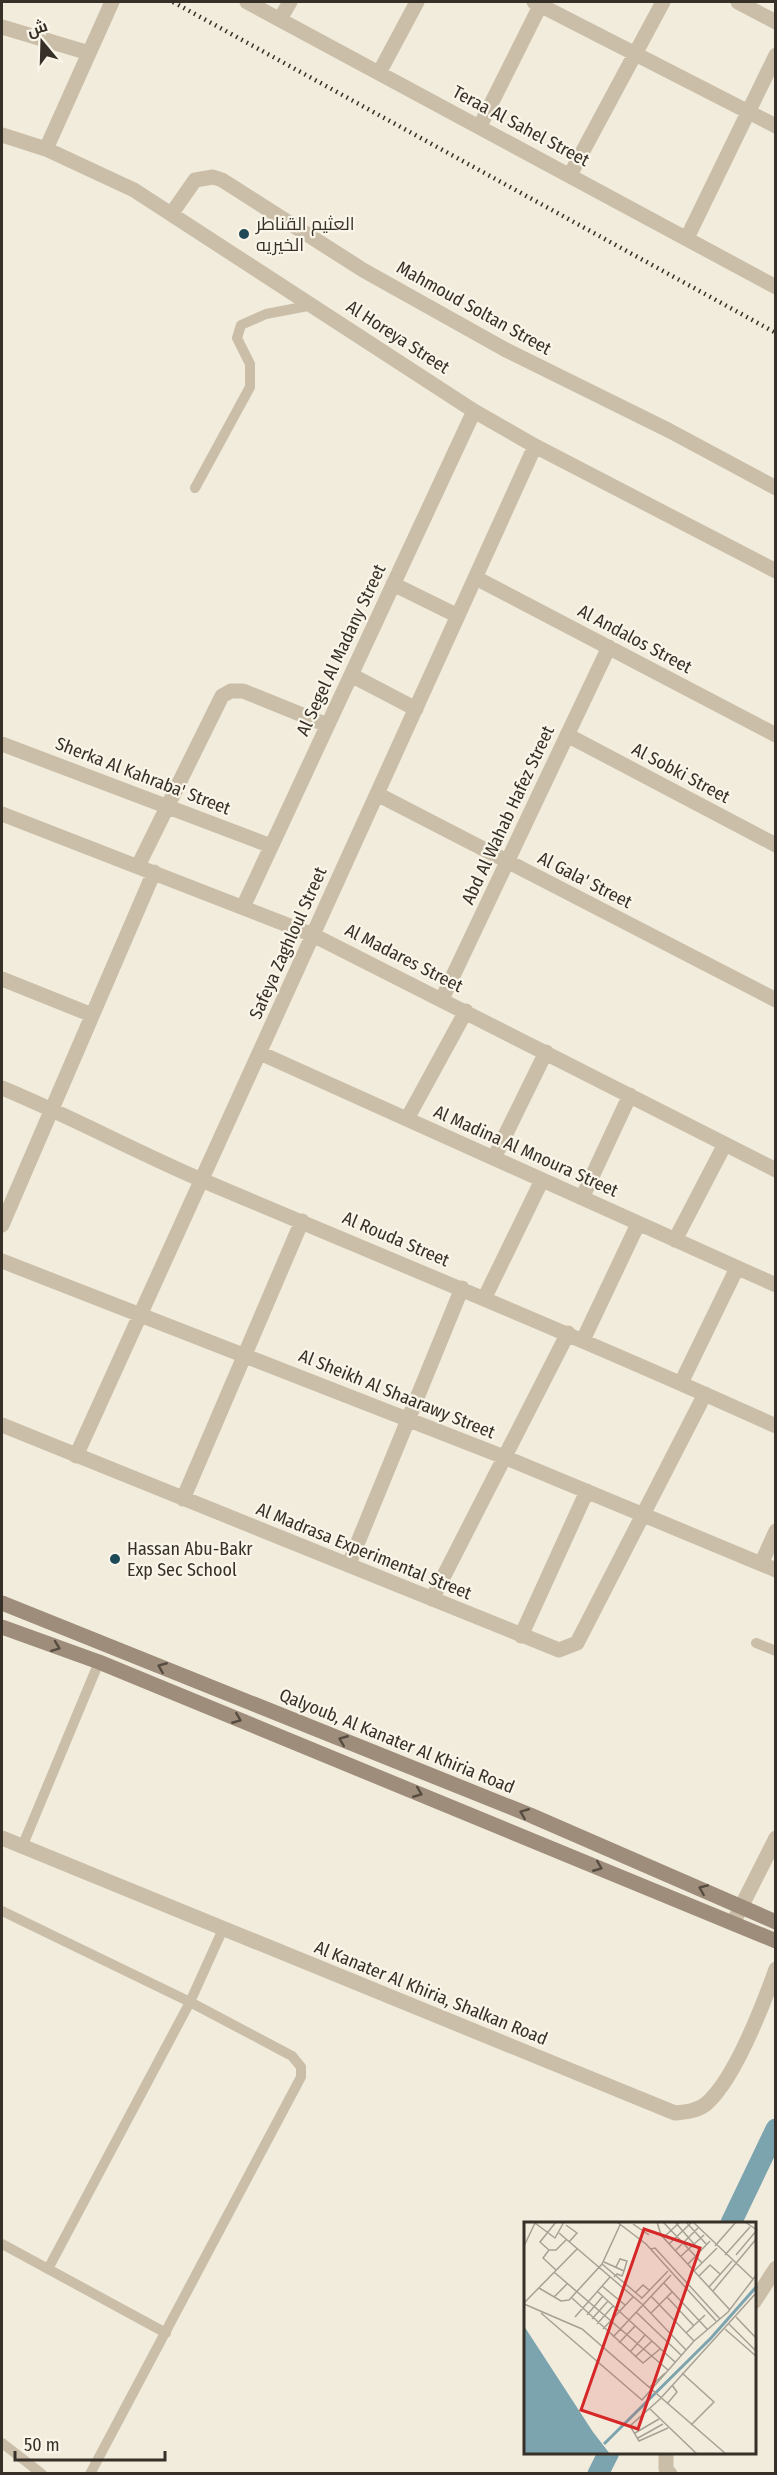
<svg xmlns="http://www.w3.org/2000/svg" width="777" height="2475" font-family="'Fira Sans Condensed',Cairo,sans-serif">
	<rect width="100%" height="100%" fill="#f2ecdd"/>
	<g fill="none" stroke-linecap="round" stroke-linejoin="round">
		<path stroke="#7ca4af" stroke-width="21" d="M731,2223L776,2129
			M598,2474L609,2452"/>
		<path stroke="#cabea8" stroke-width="10" d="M195,488L250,387V364L237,338L241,325L266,314L313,305
			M756,1643L776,1651
			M22,1847L99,1662
			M2,1911L190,2002L292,2056L301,2067V2077L90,2474
			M2,2244L166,2333
			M48,2269L190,2002L223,1929
			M2,2443L42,2474"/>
		<path stroke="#cabea8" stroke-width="15" d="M247,2L776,287
			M534,2L776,126
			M738,2L776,22
			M280,19L290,2
			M2,27L89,53
			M379,73L417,2
			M480,126L542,2
			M2,135L46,149L134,190L474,411L535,446L776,571
			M46,149L112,2
			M570,175L663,2
			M172,213L195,180L213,177L222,180L363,270L506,350L670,431L776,488
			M687,238L776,55
			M476,578L776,735
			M393,584L458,616
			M351,675L416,709
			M567,735L776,845
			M2,744L271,846
			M377,794L776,1000
			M2,814L313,935L776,1170
			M138,866L222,696L231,691H243L327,725
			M243,907L474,411
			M2,979L92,1015
			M442,999L609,647
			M260,1053L776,1285
			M2,1088C70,1116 136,1152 204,1181C395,1262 586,1340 776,1426
			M407,1119L466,1011
			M494,1158L546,1052
			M582,1198L630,1095
			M2,1225L154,872
			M675,1240L725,1144
			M2,1261L504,1457L776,1570
			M485,1297L542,1180
			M583,1340L638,1224
			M681,1383L737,1268
			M2,1425L559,1650L577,1643L705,1394
			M76,1456L535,446
			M183,1499L302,1221
			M349,1564L462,1288
			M761,1564L776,1531
			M432,1599L568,1333
			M521,1636L587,1491
			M754,2302L776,2268
			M666,2452V2469L670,2474"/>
		<path stroke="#cabea8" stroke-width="15" d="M2,1838L675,2113C686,2112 697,2111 706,2104C734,2080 763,2005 776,1969
			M733,1923L776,1838"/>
		<path stroke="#9e8d7a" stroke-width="15" d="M2,1603L530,1815L776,1922
			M2,1627L99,1662L776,1941"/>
		<path stroke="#373028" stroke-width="4.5" stroke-dasharray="1.5 4.5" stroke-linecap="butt" d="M173,2L776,333"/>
	</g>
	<defs><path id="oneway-chevron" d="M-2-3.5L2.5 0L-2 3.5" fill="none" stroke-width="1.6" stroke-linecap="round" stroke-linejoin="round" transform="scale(1.5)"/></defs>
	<g stroke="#564c41">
		<use href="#oneway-chevron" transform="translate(56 1647) rotate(20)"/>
		<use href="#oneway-chevron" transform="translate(162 1667) rotate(-158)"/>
		<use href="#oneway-chevron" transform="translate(237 1719) rotate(22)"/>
		<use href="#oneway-chevron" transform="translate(343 1740) rotate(-158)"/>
		<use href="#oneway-chevron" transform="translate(418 1793) rotate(22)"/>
		<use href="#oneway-chevron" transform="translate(524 1813) rotate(-158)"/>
		<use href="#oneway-chevron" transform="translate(598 1867) rotate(22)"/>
		<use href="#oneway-chevron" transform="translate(703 1889) rotate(-157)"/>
	</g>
	<g fill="#1e4a58" stroke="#faf5e9" stroke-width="2">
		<circle cx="244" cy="234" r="6"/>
		<circle cx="115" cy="1559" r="6"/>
	</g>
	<g text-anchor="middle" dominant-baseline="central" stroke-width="4.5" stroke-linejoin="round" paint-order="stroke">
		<g font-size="18" fill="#373028" stroke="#faf5e9">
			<text transform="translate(521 126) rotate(28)">Teraa Al Sahel Street</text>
			<text transform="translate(474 308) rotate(29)">Mahmoud Soltan Street</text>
			<text transform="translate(398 337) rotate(33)">Al Horeya Street</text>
			<text transform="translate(635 639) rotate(28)">Al Andalos Street</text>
			<text transform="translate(341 650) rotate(-65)">Al Segel Al Madany Street</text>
			<text transform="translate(681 773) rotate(28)">Al Sobki Street</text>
			<text transform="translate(143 776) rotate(21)">Sherka Al Kahraba' Street</text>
			<text transform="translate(508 815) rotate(-65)">Abd Al Wahab Hafez Street</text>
			<text transform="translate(585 880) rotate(27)">Al Gala' Street</text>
			<text transform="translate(288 943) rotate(-66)">Safeya Zaghloul Street</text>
			<text transform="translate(404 958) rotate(27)">Al Madares Street</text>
			<text transform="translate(526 1151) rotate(24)">Al Madina Al Mnoura Street</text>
			<text transform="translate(396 1239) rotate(23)">Al Rouda Street</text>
			<text transform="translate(397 1394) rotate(22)">Al Sheikh Al Shaarawy Street</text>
			<text transform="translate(364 1551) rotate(22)">Al Madrasa Experimental Street</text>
			<text transform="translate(397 1741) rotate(22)">Qalyoub, Al Kanater Al Khiria Road</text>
			<text transform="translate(431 1993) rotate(22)">Al Kanater Al Khiria, Shalkan Road</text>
		</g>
		<g font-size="18" fill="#373028" stroke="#faf5e9" text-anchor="start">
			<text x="256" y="224">العثيم القناطر<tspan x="256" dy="21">الخيريه</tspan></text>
			<text x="127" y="1549">Hassan Abu-Bakr<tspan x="127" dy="21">Exp Sec School</tspan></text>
		</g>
	</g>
	<g transform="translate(524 2222)">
		<rect width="232" height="232" fill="#f2ecdd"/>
		<path d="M0,104L69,210L86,232H0Z" fill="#7ca4af"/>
		<path fill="none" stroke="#7ca4af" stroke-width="3" d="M80,222L187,116L233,64"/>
		<path fill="none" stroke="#a7a195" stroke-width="1.5" d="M32,0L16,20L25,28H32L42,18M93,0L122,22L192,99M133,0L137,13L206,88M139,0L178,41M151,0L176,29M162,0L183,23M169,0L229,57M11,1L31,16L40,0M109,2L125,13M42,3L53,11L45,20M35,11L119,83L162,128M140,15L156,0M145,22L168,0M0,24L11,1M191,24L212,0M127,27L131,26L196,97M25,28L19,36L32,48M152,28L174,6M201,33L226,5M212,33L233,8L221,0M157,34L180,13M80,40L100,49L98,54L93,52L90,55M78,42L118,76M164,42L186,19M92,45L96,37L103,39L100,49M170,49L193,26M30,50L144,148M175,54L186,43L196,52M140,61L183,107M78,64L101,83M185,65L208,39M15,66L37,79L45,78L78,42L96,3M73,69L151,140M189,69L233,16M111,71L119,63L125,68M127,74L170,119M30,75L43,62M143,75L170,104M48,76L119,141L136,127M117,77L144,49M0,81L53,27M0,82L58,107L202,232M112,90L157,133M17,91L118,178L170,119L204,90L233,52M127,91L148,70M63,93L79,74M51,95L86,55M212,95L233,117M68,97L84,79M73,102L89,84M205,102L233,130M79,107L109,75M201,107L233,135M162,111L181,93M89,115L147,53M95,121L111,104M106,130L121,113M111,135L128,119M158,151L190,180L167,203M125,166L141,151M143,182L153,170L148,163M126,187L173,232M144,206L115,219L106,204L136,177L233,70M111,211L135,197M114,216L139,202"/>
		<path fill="#d62828" fill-opacity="0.15" stroke="#d62828" stroke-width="3" d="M120,7L176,26L114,207L57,188Z"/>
		<rect width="232" height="232" fill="none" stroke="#373028" stroke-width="3"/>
	</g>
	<rect width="777" height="2475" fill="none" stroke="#373028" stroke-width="6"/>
	<g transform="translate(42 42) rotate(341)" stroke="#faf5e9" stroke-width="4.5" paint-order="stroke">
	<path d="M0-4.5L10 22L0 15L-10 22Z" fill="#373028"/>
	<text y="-9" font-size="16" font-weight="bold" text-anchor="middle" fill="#373028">ش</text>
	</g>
	<path d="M15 2451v9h150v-9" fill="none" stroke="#373028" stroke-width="3"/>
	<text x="24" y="2451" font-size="18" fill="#373028" stroke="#faf5e9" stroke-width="4.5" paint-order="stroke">50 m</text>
</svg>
